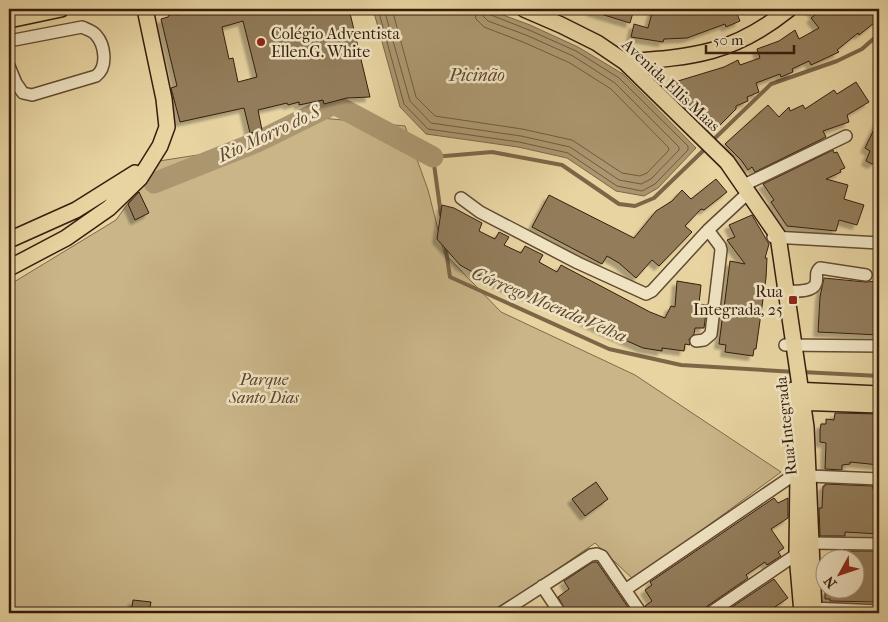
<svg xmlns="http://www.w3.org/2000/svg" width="888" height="622" font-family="'IM FELL French Canon',serif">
	<defs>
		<filter id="shadow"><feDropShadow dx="-4.5" dy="4.5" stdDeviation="1" flood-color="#0004"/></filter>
	</defs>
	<rect width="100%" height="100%" fill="#e7d4a1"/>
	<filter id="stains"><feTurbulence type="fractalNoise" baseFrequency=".004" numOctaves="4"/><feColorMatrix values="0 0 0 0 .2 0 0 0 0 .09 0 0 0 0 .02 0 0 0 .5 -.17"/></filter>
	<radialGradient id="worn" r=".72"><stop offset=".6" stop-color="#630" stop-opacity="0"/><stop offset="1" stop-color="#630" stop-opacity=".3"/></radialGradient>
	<path fill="#c9b588" stroke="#80694b" d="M311,117L405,126L428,190L444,253L501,312L635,375L781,472L634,580L595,543L494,613H9V285L116,220L159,161L255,146Z"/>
	<path fill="#ab966f" stroke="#7c6648" d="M373,9H487L530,25L578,47L623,74L696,148L658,188L644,196L616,191L567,158L518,147L426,134L400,107Z"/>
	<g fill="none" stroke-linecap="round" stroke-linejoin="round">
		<path stroke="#705a3e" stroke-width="1" d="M378,9L404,104L428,129L519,142L568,153L617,186L642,191L655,184L688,150V146L619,78L576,51L529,30L491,15L488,9
			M384,9L410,101L431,123L521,136L570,147L619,180L641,184L651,179L679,150V147L615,83L573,56L526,35L488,21L483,16L482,9
			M392,9L416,97L435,116L522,129L572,140L622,173L640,176L647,173L669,150L668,147L611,89L570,63L523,42L484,27L476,19L474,9"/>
		<path stroke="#7c6648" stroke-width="4" d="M711,142L771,84L837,61L862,49L879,34
			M441,215L433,157L492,152L562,165L619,204L635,206L654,198L707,147
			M445,244L450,277L609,349L681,365L795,372
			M802,372L879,376"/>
		<path stroke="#ab966f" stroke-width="21" d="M154,183L257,142L334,104L433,157"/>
	</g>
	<path fill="#927c5a" stroke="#361d0e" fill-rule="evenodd" filter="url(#shadow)" d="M190,9H349L370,97L347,98L324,104L323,100L299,105V102L288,105L287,103L258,110L262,130L250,133L244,108L180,122L171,88L177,86L161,19L168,17L169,15L175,14L177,15L191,12ZM243,21L257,77L238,82L233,58L229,59L222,27Z
		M591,9H634L630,23L591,11Z
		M653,9H670V10L735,9L740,21L726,27L725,24L687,38L664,39L663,42L631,37L634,24L648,28Z
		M810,9H879V19L859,35L858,33L837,50L839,52L811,65L809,61L792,69L793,72L781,77L780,74L756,83L759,92L747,97L748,101L736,106V109L716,129L675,91L674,85L678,81L724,67L738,60L740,65L760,58L757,49L779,41L795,30L799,39L819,28L811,18L815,15Z
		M856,82L869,102L847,115L849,122L823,131L826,137L755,172L752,167L748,170L741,160L725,144L768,105L779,117L789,107L790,111L803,105L805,109L834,90L837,94Z
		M879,119V159L872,164L866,161L870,151L865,148Z
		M833,150L834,153L837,152L845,168L840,170L841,172L826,179L848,185L844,199L864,205L857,225L839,220L836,231L787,226L771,202L774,200L763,184Z
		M716,179L727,192L704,210L701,209L685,226L692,232L659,266L652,260L636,278L619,263L607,256L602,264L532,227L549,195L634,238L656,211L672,201L682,190L691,199Z
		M139,192L149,213L135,220L128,204Z
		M442,205L454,208L482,223L479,231L495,239L499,232L509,237L504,245L521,253L525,246L543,255L539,262L557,272L561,265L650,312L665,318L671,306L675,307L677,281L701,285L699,304L707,305L704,328H695L694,334L689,339L690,345L685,344L684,351L662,348V351L643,348L609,333L547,303L512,290L476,274L460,265L437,239Z
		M752,215L769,244L765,258H767L766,278L756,349H754L753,356L725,352L726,345L719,344L723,313L721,314L722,308H724L730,261L745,264L727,240L735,237L729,225Z
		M824,278L865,282L879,281V335L818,332L820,297Z
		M835,413L879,414V465L850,462V464L842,465V470L825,469L826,443L820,442V430L821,424H826V419L834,420Z
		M596,482L608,499L585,516L572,499Z
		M825,484L873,486V489H879V534L845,532V536H820L819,508H822L823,486H825Z
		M774,498L778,503L788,498V518L771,529L784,548L778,552L781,556L767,565L765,562L746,575L748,578L706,607L703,613H648L645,606L652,601L645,590L652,585L650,582Z
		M838,551H879V602L830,601V599H825V590H856V560H848Z
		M593,562H597L632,613H567L558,597L569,589L564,581Z
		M774,579L788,598L766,613H723Z
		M133,600L151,602L149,613H131Z"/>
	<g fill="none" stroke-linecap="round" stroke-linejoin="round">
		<defs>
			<path id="minor" d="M9,41L82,27C86,29 93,31 96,35C105,45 108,67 96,76L32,95L23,93L16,83L9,66
				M744,185L846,136
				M461,198L480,212L578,263L646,294L652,291L708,230L749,192
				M773,237L879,243
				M786,291C794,291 813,293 816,283C818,276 814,273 820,268L866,275
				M696,341L704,340L711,334L721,250L720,246L708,230
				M785,345L879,346
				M809,476L879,479
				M810,543L879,544
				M542,586L560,613
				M625,590L798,472
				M813,608L879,611
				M501,613L591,555L597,554L602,556L641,613
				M710,613L797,554"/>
			<path id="major" d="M524,9L561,25L597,43L625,62L727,162L778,236L806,427L814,613
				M9,20L61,9
				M625,62C694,57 733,54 789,9
				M9,240L76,210L135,173
				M9,268L66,238L109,208L140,178L160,146L167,127L164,99L145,9
				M793,390L879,394
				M792,395L798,472L797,554L802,613
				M795,402L879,405"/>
		</defs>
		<use href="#minor" stroke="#624b33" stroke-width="14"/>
		<use href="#major" stroke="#361d0e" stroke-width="18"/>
		<use href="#minor" stroke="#efe3c2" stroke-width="11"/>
		<use href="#major" stroke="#e7d4a1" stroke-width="15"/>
	</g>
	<g fill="#8f2418" stroke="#efe3c2" stroke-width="2">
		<circle cx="261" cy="42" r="5"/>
		<rect x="788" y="295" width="10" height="10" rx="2.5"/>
	</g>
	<g text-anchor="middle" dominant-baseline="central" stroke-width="5" stroke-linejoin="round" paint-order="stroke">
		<g font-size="16" fill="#361d0e" stroke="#efe3c2" text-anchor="start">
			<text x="271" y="33">Colégio Adventista<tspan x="271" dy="18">Ellen.G. White</tspan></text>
			<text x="783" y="291" text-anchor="end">Rua<tspan x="783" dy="18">Integrada, 25</tspan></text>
		</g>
		<g font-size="16" fill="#361d0e" stroke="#efe3c2">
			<text transform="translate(671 85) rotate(43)">Avenida Ellis Maas</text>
			<text transform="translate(786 426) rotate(-96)">Rua Integrada</text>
		</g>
		<g font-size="16" font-style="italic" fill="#5b432c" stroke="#efe3c2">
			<text x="264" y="379">Parque<tspan x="264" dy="18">Santo Dias</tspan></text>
		</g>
		<g font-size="18" font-style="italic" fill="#5f4730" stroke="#efe3c2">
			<text x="477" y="75">Picinão</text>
			<text transform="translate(269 134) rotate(-25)">Rio Morro do S</text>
			<text transform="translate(549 305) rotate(23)">Córrego Moenda Velha</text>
		</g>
	</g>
	<rect width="888" height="622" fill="none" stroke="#e7d4a1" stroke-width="30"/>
	<rect x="10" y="10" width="868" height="602" fill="none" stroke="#361d0e" stroke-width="2.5"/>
	<rect x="15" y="15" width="858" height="592" fill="none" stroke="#361d0e"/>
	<g transform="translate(840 574) rotate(230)"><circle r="24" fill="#efe3c2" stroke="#a5947a"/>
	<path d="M0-4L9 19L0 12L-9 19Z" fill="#8f2418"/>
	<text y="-8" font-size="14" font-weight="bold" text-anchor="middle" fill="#361d0e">N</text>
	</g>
	<path d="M706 45v8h88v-8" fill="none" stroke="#361d0e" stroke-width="2.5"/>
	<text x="713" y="45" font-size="15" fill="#361d0e" stroke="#efe3c2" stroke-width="4" paint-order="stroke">50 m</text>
	<rect width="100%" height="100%" filter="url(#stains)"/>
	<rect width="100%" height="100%" fill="url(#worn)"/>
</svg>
